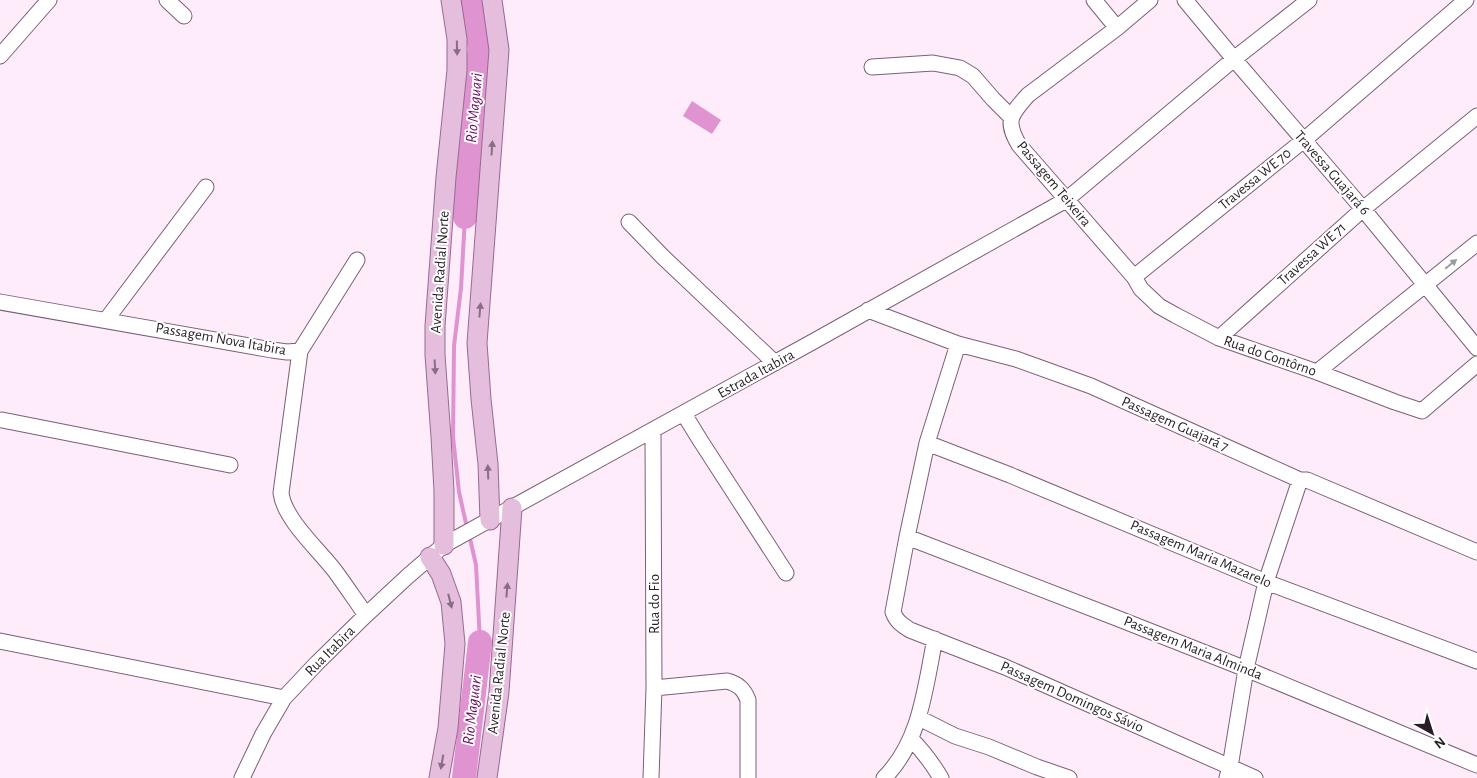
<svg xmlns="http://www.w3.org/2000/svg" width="1477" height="778" font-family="'Alegreya Sans',sans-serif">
	<rect width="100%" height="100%" fill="#ffecfa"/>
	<path fill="#e093d1" d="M692,101L721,120L712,134L683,116Z"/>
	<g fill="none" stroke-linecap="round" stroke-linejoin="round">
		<path stroke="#e093d1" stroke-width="4" d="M465,217L461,288L454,346L453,437L459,492L467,528
			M469,534L476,565L480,642"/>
		<path stroke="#e093d1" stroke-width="24" d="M465,217L472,111L480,48L471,0
			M464,778L480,642"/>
		<defs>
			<path id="minor" d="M167,0L184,16
				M1094,0L1117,28
				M1150,0L1117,28L1028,95C1010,115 1005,121 1019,145L1134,277L1141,289L1159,306L1175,315L1219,338L1317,372L1395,402L1422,411L1477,364
				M1185,0L1234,59L1363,209L1477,348
				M0,56L49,0
				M872,67L933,63L960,68L973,76L993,99L1011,117
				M629,222L663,257L775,363
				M357,260L300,351L281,493C284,519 319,550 335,571C346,586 356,601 366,615
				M1134,277L1304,140L1466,0
				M0,302L272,350L287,352L300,351
				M868,310L958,344L1016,359L1091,386L1300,480H1307L1477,552
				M106,320L206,187
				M1219,338L1363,209L1477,116
				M958,344L927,443L907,537L893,612C896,621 902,625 910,630L1005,667L1255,778
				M1317,372L1477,243
				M684,414L700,440L786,573
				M2,420L230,465
				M927,443L1010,475L1266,582L1477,661
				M907,537L1114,617L1246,669L1477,765
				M0,641L284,698
				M654,688L727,681C738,684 744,689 748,700V778
				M919,718L955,736L989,747L1037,767L1069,778
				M911,739C923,751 932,763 941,778
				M242,778L263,734L284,698L317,663L366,615L408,576L444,545L816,340L1066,200L1234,59L1309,0
				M651,778L654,688L653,431
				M884,778C921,741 925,687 935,639
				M1227,778L1230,767L1246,669L1266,582L1300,480"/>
			<path id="major" d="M490,520L488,464L481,399L477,343L499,50L492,0
				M444,545V491L441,437L435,355V326L446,177L457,70V39L451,0
				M430,557L441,574L451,602L455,644L448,728L439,778
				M487,778L499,692L512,508"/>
		</defs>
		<use href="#minor" stroke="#7b6076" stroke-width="17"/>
		<use href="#major" stroke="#98698e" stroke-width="21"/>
		<use href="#minor" stroke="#fff" stroke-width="15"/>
		<use href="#major" stroke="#e5bddd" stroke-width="19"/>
	</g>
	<defs><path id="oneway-solid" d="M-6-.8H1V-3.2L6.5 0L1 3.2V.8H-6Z" transform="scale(1.25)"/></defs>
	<g fill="#876e82">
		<use href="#oneway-solid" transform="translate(457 48) rotate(89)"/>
		<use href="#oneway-solid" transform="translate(492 148) rotate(-86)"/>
		<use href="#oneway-solid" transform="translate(480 310) rotate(-85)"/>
		<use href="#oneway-solid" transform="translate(435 367) rotate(87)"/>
		<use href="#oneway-solid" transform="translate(488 472) rotate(-92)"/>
		<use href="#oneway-solid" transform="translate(507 590) rotate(-85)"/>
		<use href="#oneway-solid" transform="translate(450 601) rotate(76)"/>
		<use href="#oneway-solid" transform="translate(442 762) rotate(100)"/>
	</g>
	<use fill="#9f9a9e" href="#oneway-solid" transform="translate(1451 264) rotate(-39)"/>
	<g text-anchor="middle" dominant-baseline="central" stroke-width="4" stroke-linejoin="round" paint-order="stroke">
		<g font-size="15" fill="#291e27" stroke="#fff">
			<text transform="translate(1332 173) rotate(49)">Travessa Guajará 6</text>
			<text transform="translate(1255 179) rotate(-39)">Travessa WE 70</text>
			<text transform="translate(1054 184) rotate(50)">Passagem Teixeira</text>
			<text transform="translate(1312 254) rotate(-42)">Travessa WE 71</text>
			<text transform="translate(440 272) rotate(-86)">Avenida Radial Norte</text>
			<text transform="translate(221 339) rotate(10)">Passagem Nova Itabira</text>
			<text transform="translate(1270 356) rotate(19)">Rua do Contôrno</text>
			<text transform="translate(756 374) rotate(-29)">Estrada Itabira</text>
			<text transform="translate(1175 424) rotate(24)">Passagem Guajará 7</text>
			<text transform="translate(1201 554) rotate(23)">Passagem Maria Mazarelo</text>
			<text transform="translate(654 604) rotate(-90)">Rua do Fio</text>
			<text transform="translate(1193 648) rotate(22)">Passagem Maria Alminda</text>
			<text transform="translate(330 651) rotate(-45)">Rua Itabira</text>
			<text transform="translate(499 673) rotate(-84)">Avenida Radial Norte</text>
			<text transform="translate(1072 697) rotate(24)">Passagem Domingos Sávio</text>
		</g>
		<g font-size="16" font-style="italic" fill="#680b5d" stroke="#fff">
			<text transform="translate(474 108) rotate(-85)">Rio Maguari</text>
			<text transform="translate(472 710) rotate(-83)">Rio Maguari</text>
		</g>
	</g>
	<g transform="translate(1432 733) rotate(141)" stroke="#ffffff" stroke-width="4" paint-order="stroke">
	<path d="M0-4L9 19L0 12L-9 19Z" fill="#291e27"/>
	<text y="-8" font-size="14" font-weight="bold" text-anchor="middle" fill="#291e27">N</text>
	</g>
</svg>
